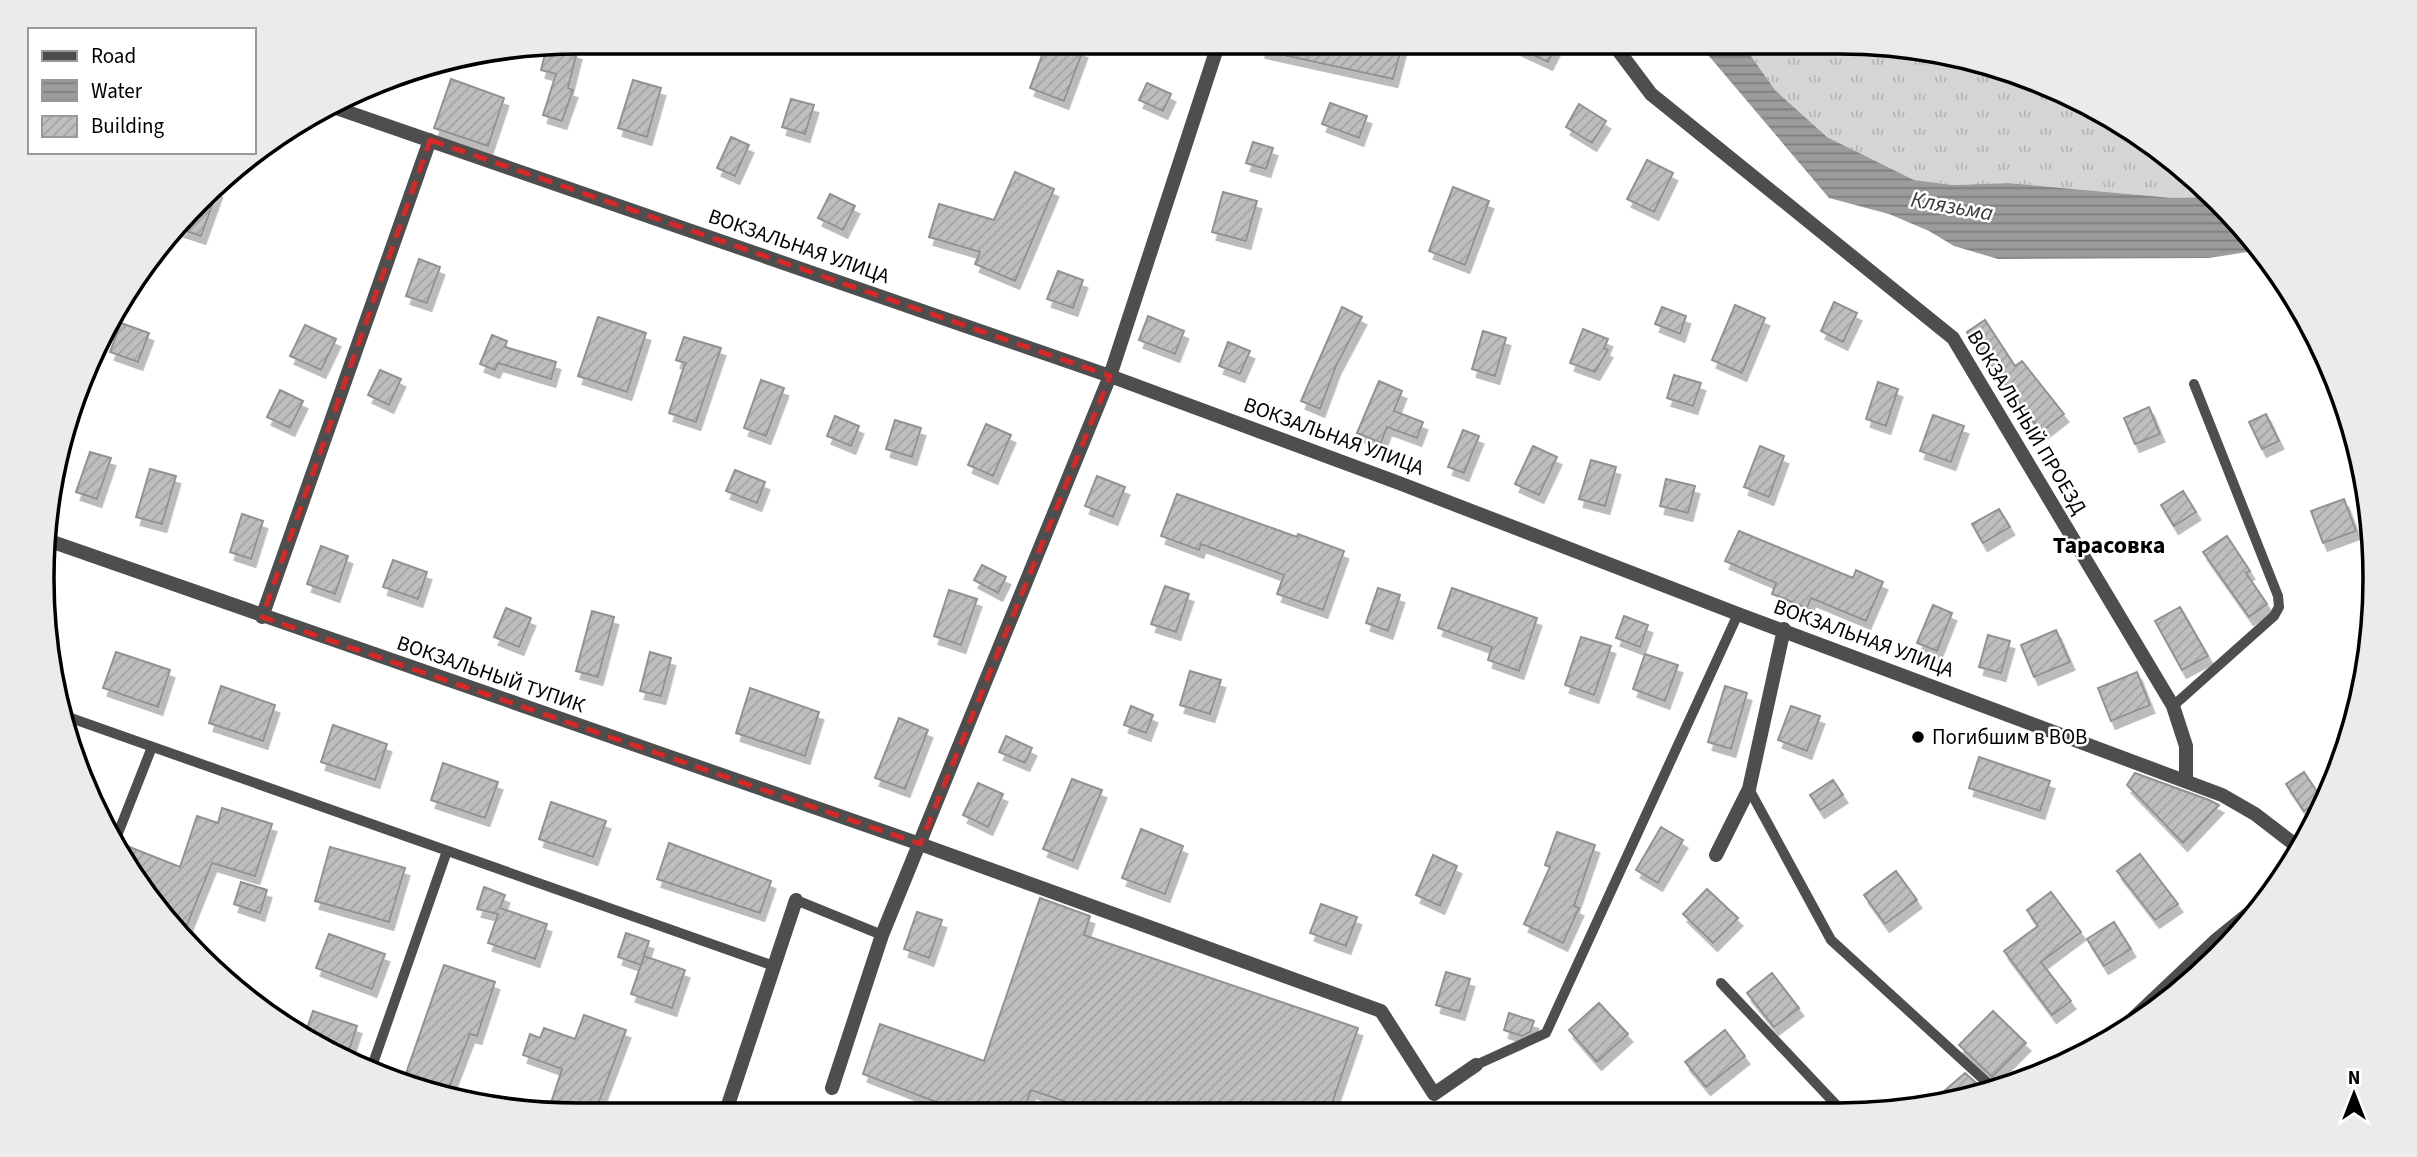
<svg xmlns="http://www.w3.org/2000/svg" width="2417" height="1157" font-family="'Source Sans 3',sans-serif">
	<defs>
		<pattern id="grass-tufts" width="24" height="20" patternUnits="userSpaceOnUse" patternTransform="scale(1.75)"><rect width="24" height="20" fill="#d5d5d5"/><path d="M3 7l-1-3M5 7V3M7 7l1-3M15 17l-1-3M17 17v-4M19 17l1-3" fill="none" stroke="#b5b5b5"/></pattern>
		<pattern id="water-rules" width="6" height="5" patternUnits="userSpaceOnUse" patternTransform="scale(1.75)"><rect width="6" height="5" fill="#9c9c9c"/><path d="M0 2.5h6" fill="none" stroke="#7d7d7d"/></pattern>
		<pattern id="building-hatch" width="6" height="6" patternUnits="userSpaceOnUse" patternTransform="scale(1.75)"><rect width="6" height="6" fill="#bebebe"/><path d="M-1 1l2-2M0 6l6-6M5 7l2-2" fill="none" stroke="#a2a2a2"/></pattern>
		<filter id="shadow"><feDropShadow dx="4.5" dy="8" stdDeviation="0" flood-color="#0004"/></filter>
	</defs>
	<rect width="100%" height="100%" fill="#fff"/>
	<path fill="url(#grass-tufts)" d="M1741,42H1839L1944,52L2044,83L2137,133L2215,197L2173,198L2008,183L1953,185L1914,180L1827,137L1775,90Z"/>
	<path fill="url(#water-rules)" d="M1697,42H1741L1775,90L1827,137L1914,180L1953,185L2008,183L2173,198L2215,197L2260,250L2209,258L1998,259L1954,246L1929,231L1889,214L1829,198Z"/>
	<path fill="url(#building-hatch)" stroke="#929292" stroke-width="2" filter="url(#shadow)" d="M1047,42H1060L1083,50L1064,101L1030,88Z
		M1262,42H1403L1393,79L1261,50Z
		M1505,42H1558L1548,62Z
		M565,48L577,52L568,88L573,90L562,121L543,115L556,74L541,70L546,50L563,55Z
		M451,79L504,98L488,146L434,128Z
		M633,80L661,88L647,137L618,128Z
		M1147,83L1171,94L1163,111L1139,100Z
		M791,99L814,105L805,134L782,127Z
		M1330,103L1367,116L1359,138L1322,124Z
		M1579,104L1606,121L1592,143L1566,127Z
		M731,137L749,145L735,176L717,168Z
		M1253,142L1273,148L1266,169L1246,163Z
		M1647,160L1673,173L1654,212L1627,199Z
		M1015,172L1054,189L1015,281L975,264L980,252L929,237L939,204L994,220Z
		M1453,187L1489,201L1465,265L1429,251Z
		M218,189L201,236L180,229L194,214Z
		M1223,192L1257,201L1246,241L1212,232Z
		M830,194L855,206L843,230L818,218Z
		M419,259L440,267L427,303L406,296Z
		M1058,271L1083,280L1073,308L1047,299Z
		M1834,302L1857,313L1843,342L1821,331Z
		M1735,305L1765,318L1742,373L1712,360Z
		M1342,307L1362,317L1336,366L1320,409L1301,401Z
		M1662,307L1686,316L1680,334L1655,324Z
		M1148,316L1184,331L1175,354L1139,340Z
		M598,317L646,333L627,392L578,376Z
		M1985,320L2015,366L2022,361L2064,414L2041,432L1967,332Z
		M121,323L149,333L138,362L110,352Z
		M305,325L336,339L321,370L290,356Z
		M1583,329L1608,339L1604,348L1608,350L1595,372L1570,363Z
		M1483,331L1506,338L1495,376L1472,369Z
		M492,335L507,341L505,347L556,362L551,379L498,363L495,370L480,364Z
		M684,337L721,348L696,422L669,413L685,363L676,360Z
		M1228,342L1250,351L1240,374L1219,366Z
		M380,370L401,379L389,405L368,395Z
		M1674,375L1701,383L1693,406L1667,398Z
		M761,380L784,388L766,436L744,428Z
		M1379,381L1402,391L1394,411L1423,422L1417,438L1387,427L1381,443L1357,433Z
		M1878,382L1898,389L1886,426L1866,419Z
		M280,390L303,401L290,428L267,417Z
		M2149,407L2160,434L2135,444L2124,418Z
		M2266,414L2279,441L2262,449L2249,422Z
		M1933,415L1964,426L1951,462L1920,451Z
		M835,416L859,426L851,446L827,436Z
		M895,420L921,428L912,457L886,449Z
		M986,424L1011,435L993,476L968,465Z
		M1463,430L1479,436L1464,473L1448,467Z
		M1533,446L1557,457L1539,495L1515,484Z
		M1760,446L1784,456L1769,497L1744,487Z
		M90,452L111,458L97,499L76,492Z
		M1591,460L1616,467L1605,506L1579,499Z
		M150,469L176,476L162,524L136,517Z
		M735,470L765,482L757,503L726,491Z
		M1097,476L1125,487L1113,517L1085,506Z
		M1666,479L1695,486L1688,513L1660,506Z
		M2183,491L2196,512L2174,526L2161,505Z
		M1177,494L1297,537L1298,534L1344,551L1323,610L1277,594L1284,575L1201,544L1199,550L1161,536Z
		M2344,499L2356,531L2323,543L2311,511Z
		M1999,509L2010,527L1983,543L1972,524Z
		M242,514L263,521L251,559L230,552Z
		M1739,531L1853,578L1856,570L1883,582L1866,621L1811,598L1807,608L1772,594L1776,583L1725,561Z
		M2227,536L2250,571L2246,573L2267,604L2249,617L2203,552Z
		M321,546L348,556L335,594L307,584Z
		M393,560L427,572L418,599L383,587Z
		M982,565L1006,577L998,593L974,580Z
		M1165,586L1189,594L1176,632L1151,624Z
		M1378,588L1400,595L1388,631L1366,623Z
		M1452,588L1537,618L1519,671L1488,660L1492,647L1438,628Z
		M949,590L977,599L961,645L934,636Z
		M1933,605L1952,613L1937,651L1917,643Z
		M2180,607L2208,656L2182,670L2155,621Z
		M506,608L531,618L519,647L494,637Z
		M592,611L614,617L598,677L576,671Z
		M1624,616L1648,625L1640,647L1616,638Z
		M2056,630L2070,662L2034,677L2021,645Z
		M1988,635L2010,641L2001,673L1979,667Z
		M1581,637L1611,646L1594,695L1565,685Z
		M116,652L170,670L158,707L103,688Z
		M650,652L671,658L661,696L640,691Z
		M1645,654L1678,665L1665,701L1633,689Z
		M1190,671L1221,680L1210,714L1180,705Z
		M2137,672L2150,705L2111,721L2098,688Z
		M221,686L275,705L263,741L209,723Z
		M1725,686L1747,693L1731,749L1708,742Z
		M750,688L819,712L805,756L736,733Z
		M1131,706L1153,715L1146,733L1124,725Z
		M1791,706L1820,716L1807,751L1778,740Z
		M899,718L928,730L905,789L875,778Z
		M333,725L387,744L375,780L321,762Z
		M1006,736L1032,748L1025,763L999,752Z
		M1979,757L2050,781L2040,811L1969,788Z
		M443,763L498,782L485,818L431,800Z
		M2304,772L2322,799L2304,811L2286,784Z
		M2135,773L2209,800L2219,805L2183,843L2127,785Z
		M1072,779L1102,790L1073,861L1043,849Z
		M1833,780L1843,795L1820,810L1810,795Z
		M978,783L1003,794L988,827L963,815Z
		M551,802L606,821L593,857L539,839Z
		M222,808L272,824L255,876L212,863L183,935L120,847L122,844L180,867L197,816L218,823Z
		M1661,827L1683,840L1658,883L1636,870Z
		M1141,829L1183,846L1165,894L1122,878Z
		M1557,832L1595,845L1574,906L1579,908L1563,943L1524,924L1550,867L1545,865Z
		M669,843L771,881L760,913L657,879Z
		M330,847L405,868L389,922L315,901Z
		M2140,854L2178,904L2155,920L2117,871Z
		M1433,855L1457,866L1440,906L1416,895Z
		M1896,871L1917,900L1885,924L1864,895Z
		M241,882L267,890L260,913L234,904Z
		M484,887L505,895L500,908L547,924L535,959L488,943L498,914L477,909Z
		M1707,889L1738,918L1713,943L1683,914Z
		M2051,892L2081,932L2041,962L2071,1001L2052,1015L2004,951L2038,926L2027,910Z
		M1040,898L1090,916L1084,935L1358,1028L1329,1112L1099,1113L1031,1090L1023,1113L967,1114L863,1074L880,1024L984,1061Z
		M1321,904L1357,917L1346,946L1310,933Z
		M917,912L942,920L929,958L904,949Z
		M2114,922L2131,949L2104,966L2087,939Z
		M626,933L649,941L641,965L618,957Z
		M329,934L385,954L372,989L316,968Z
		M644,956L685,970L672,1008L631,994Z
		M444,965L495,982L477,1036L470,1034L446,1096L403,1082Z
		M1446,972L1470,979L1460,1012L1436,1005Z
		M1772,973L1799,1008L1774,1027L1747,993Z
		M1599,1003L1628,1034L1597,1062L1569,1030Z
		M313,1011L357,1026L346,1060L304,1037Z
		M1993,1011L2026,1043L1992,1077L1959,1045Z
		M1509,1013L1534,1021L1530,1032L1522,1036L1504,1030Z
		M584,1015L626,1030L594,1115L548,1112L562,1069L523,1055L530,1034L540,1038L544,1028L575,1039Z
		M1725,1030L1745,1056L1706,1087L1685,1062Z
		M1965,1073L1981,1087L1977,1092L1928,1105Z"/>
	<g fill="none" stroke-linecap="round" stroke-linejoin="round">
		<path stroke="#4e4e4e" stroke-width="10" d="M2173,706L2274,616L2279,607L2278,596L2194,384
			M68,717L774,966
			M1749,789L1831,940L1993,1088
			M115,841L152,747
			M796,900L882,935
			M1721,983L1842,1111
			M1476,1065L1546,1033L1738,614
			M370,1072L447,851"/>
		<path stroke="#4e4e4e" stroke-width="14" d="M1612,42L1651,94L1953,338L2173,706L2186,746V781
			M336,108L1110,376L1399,483L1738,614L2222,795L2255,814L2298,847
			M50,541L920,844L1381,1011L1434,1094L1476,1065
			M262,617L430,140
			M1716,855L1749,789L1784,629
			M832,1088L882,935L1110,376L1219,42
			M725,1114L796,900"/>
		<path stroke="#4e4e4e" stroke-width="14" d="M2121,1030L2215,941L2268,898"/>
	</g>
	<path fill="none" stroke="#d62828" stroke-width="5" stroke-dasharray="14 9" stroke-linejoin="round" d="M430,140L1110,376L920,844L262,617Z"/>
	<circle fill="#000" stroke="#fff" stroke-width="2.5" cx="1918" cy="737" r="7"/>
	<g text-anchor="middle" dominant-baseline="central" stroke-width="5" stroke-linejoin="round" paint-order="stroke">
		<g font-size="21" fill="#000" stroke="#fff">
			<text transform="translate(799 246) rotate(19)">ВОКЗАЛЬНАЯ УЛИЦА</text>
			<text transform="translate(2027 422) rotate(59)">ВОКЗАЛЬНЫЙ ПРОЕЗД</text>
			<text transform="translate(1334 436) rotate(20)">ВОКЗАЛЬНАЯ УЛИЦА</text>
			<text transform="translate(1864 638) rotate(20)">ВОКЗАЛЬНАЯ УЛИЦА</text>
			<text transform="translate(491 674) rotate(19)">ВОКЗАЛЬНЫЙ ТУПИК</text>
		</g>
		<g font-size="21" fill="#000" stroke="#fff" text-anchor="start">
			<text x="1932" y="737">Погибшим в ВОВ</text>
		</g>
		<g font-size="23" font-style="italic" fill="#3d3d3d" stroke="#fff">
			<text transform="translate(1952 206) rotate(10)">Клязьма</text>
		</g>
		<g font-size="24" font-weight="bold" fill="#000" stroke="#fff">
			<text x="2109" y="545">Тарасовка</text>
		</g>
	</g>
	<path d="M0 0H2417V1157H0ZM578 54H1839A524 524 0 0 1 2363 578V579A524 524 0 0 1 1839 1103H578A524 524 0 0 1 54 579V578A524 524 0 0 1 578 54Z" fill="#ebebeb" fill-rule="evenodd"/>
	<path fill="none" stroke="#000" stroke-width="3.5" d="M578 54H1839A524 524 0 0 1 2363 578V579A524 524 0 0 1 1839 1103H578A524 524 0 0 1 54 579V578A524 524 0 0 1 578 54Z"/>
	<rect x="28" y="28" width="228" height="126" fill="#ffffff" stroke="#999999" stroke-width="2"/>
	<rect x="42" y="51" width="35" height="10" fill="#4e4e4e" stroke="#999999" stroke-width="2"/>
	<text x="91" y="63" font-size="21" fill="#000000">Road</text>
	<rect x="42" y="80" width="35" height="21" fill="url(#water-rules)" stroke="#999999" stroke-width="2"/>
	<text x="91" y="98" font-size="21" fill="#000000">Water</text>
	<rect x="42" y="116" width="35" height="21" fill="url(#building-hatch)" stroke="#999999" stroke-width="2"/>
	<text x="91" y="133" font-size="21" fill="#000000">Building</text>
	<g transform="translate(2354 1094)" stroke="#ffffff" stroke-width="5" paint-order="stroke">
	<path d="M0-5L12 26L0 18L-12 26Z" fill="#000000"/>
	<text y="-10" font-size="19" font-weight="bold" text-anchor="middle" fill="#000000">N</text>
	</g>
</svg>
